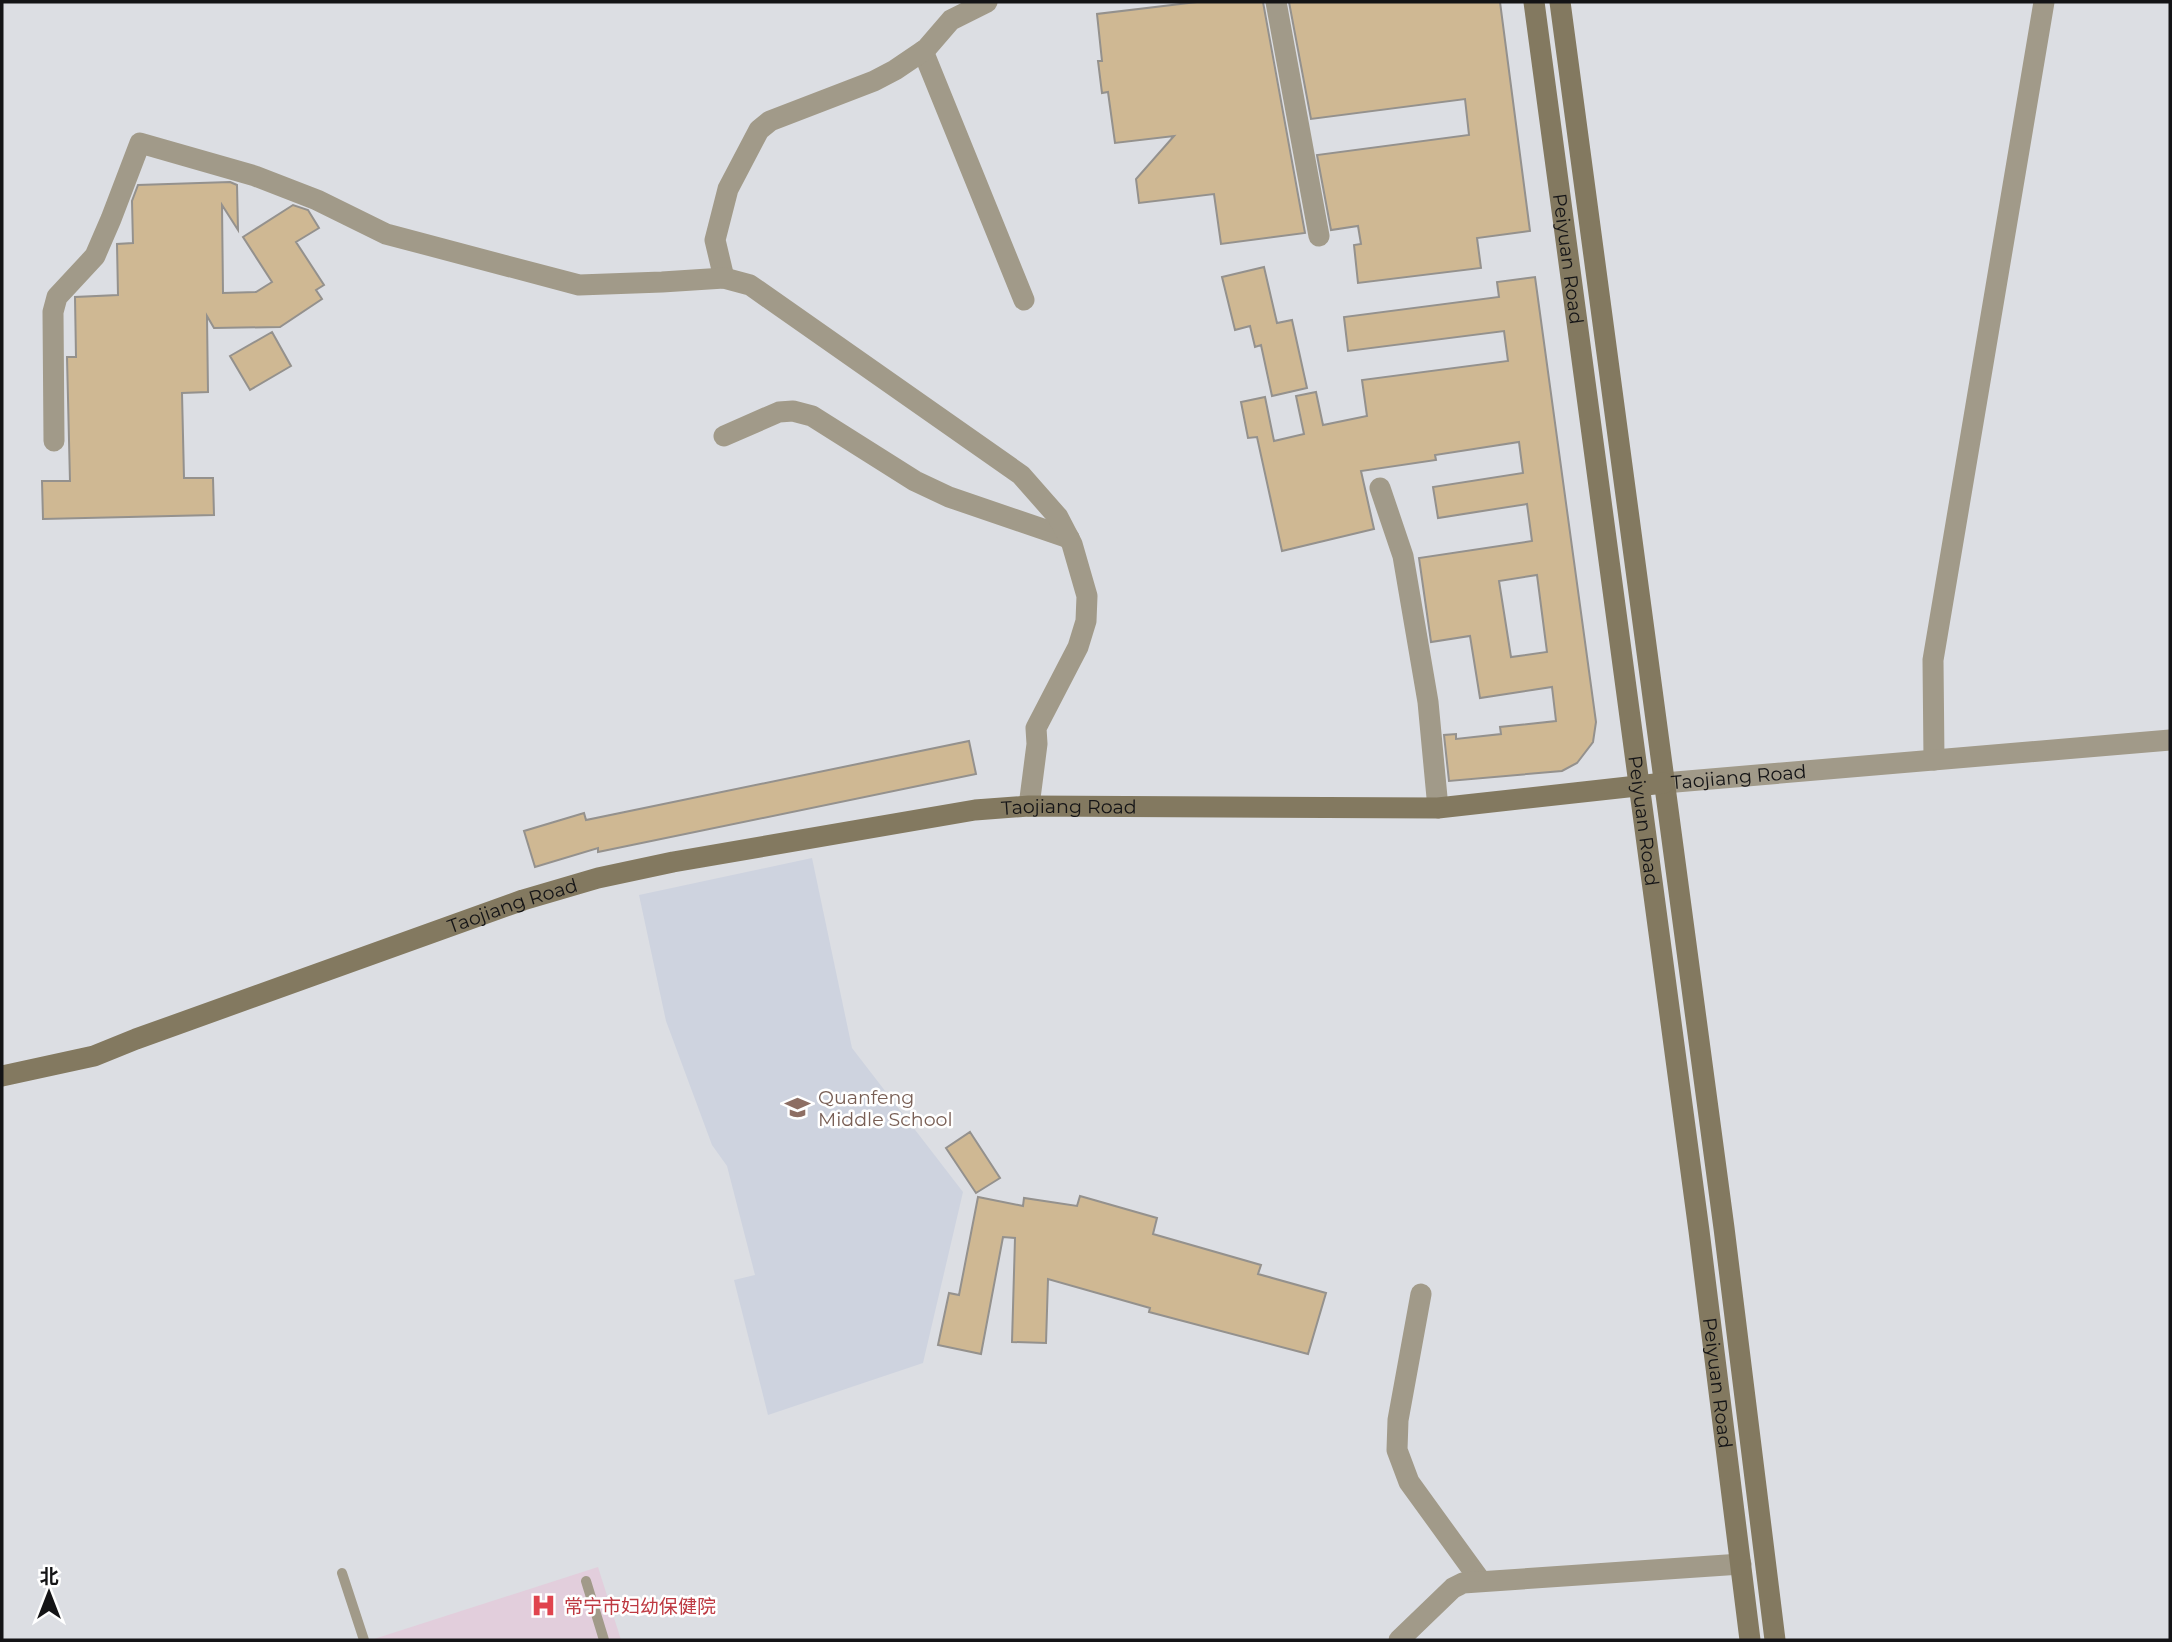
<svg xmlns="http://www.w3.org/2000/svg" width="2172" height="1642" font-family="Montserrat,'Noto Sans SC',sans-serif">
	<rect width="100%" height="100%" fill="#dcdee3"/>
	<path fill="#ced3df" d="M812,858L852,1048L963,1192L923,1363L768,1415L734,1280L755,1275L727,1166L712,1145L666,1021L639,895Z"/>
	<path fill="#e2cedc" d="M598,1567L621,1640L374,1639Z"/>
	<path fill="#cfb893" stroke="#94918d" stroke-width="2" fill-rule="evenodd" d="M1197,2H1263L1305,233L1221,244L1214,194L1139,203L1136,179L1174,136L1115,143L1108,92L1102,93L1098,61H1102L1097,14Z
		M1289,2H1500L1530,231L1477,238L1481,268L1358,283L1354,245L1361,244L1358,226L1331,230L1317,155L1469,135L1465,99L1311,119Z
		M230,182L237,185L238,230L222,205L223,293L256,292L272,282L243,237L293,205L308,210L319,228L296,242L324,285L316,290L322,299L280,327L214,328L207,316L208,392L182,393L184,478H213L214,515L43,519L42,481H70L67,357H76L75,297L118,295L117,244L133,243L132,201L138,185Z
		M1264,267L1277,323L1292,320L1307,388L1272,396L1261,345L1255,347L1250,326L1235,330L1222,277Z
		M1535,277L1596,722L1593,742L1577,763L1562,771L1449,781L1444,735L1456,734V739L1501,734L1500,727L1556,721L1552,687L1480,698L1470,636L1431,642L1419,558L1532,541L1527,504L1438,518L1433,487L1523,473L1519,442L1435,455L1436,460L1361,471L1374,529L1282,551L1257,437L1248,438L1241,402L1265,397L1274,441L1304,434L1296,396L1316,392L1323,425L1367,416L1362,380L1508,361L1504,331L1348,351L1344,317L1499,297L1497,282ZM1537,575L1547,652L1511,657L1499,581Z
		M272,332L291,366L250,390L230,356Z
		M969,741L976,774L598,852V848L535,867L524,831L584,813L586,820Z
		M970,1132L1000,1178L976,1193L946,1148Z
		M1080,1196L1157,1218L1153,1234L1261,1265L1258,1274L1326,1293L1308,1354L1149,1312L1150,1308L1048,1279L1046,1343L1012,1342L1015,1238L1003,1237L981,1354L938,1345L949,1293L959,1295L978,1197L1023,1206L1024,1198L1077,1206Z"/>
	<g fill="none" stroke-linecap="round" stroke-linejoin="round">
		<path stroke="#a19a89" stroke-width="10" d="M342,1573L364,1640
			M586,1581L604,1640"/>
		<g stroke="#a19a89" stroke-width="21">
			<path d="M1276,2L1319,236"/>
			<path d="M923,51L1024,300"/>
			<path d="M724,278L715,240L728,189L759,130L770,121L874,81L895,70L926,49L951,20L987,2"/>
			<path d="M724,436L779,412L793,411L812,416L915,481L949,497L1069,538"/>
			<path d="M54,441L53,312L57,297L95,256L111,219L140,143L255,176L317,200L386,234L579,285L662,282L724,278L750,285L1021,475L1058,517L1072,544L1087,596L1086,621L1078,647L1036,728L1037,744L1029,806"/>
			<path d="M1380,488L1403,556L1428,702L1438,808"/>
			<path d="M1934,760L1933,660L2044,2"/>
			<path id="s1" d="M1664,783L2170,740"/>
			<path d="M1421,1294L1398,1420L1397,1450L1409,1482L1480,1580"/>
			<path d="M1399,1640L1453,1588L1463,1583L1741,1564"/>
		</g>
		<g stroke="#837960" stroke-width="21">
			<path id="s2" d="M1534,2L1699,1231L1750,1640"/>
			<path d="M1560,2L1724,1228L1775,1640"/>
			<path id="s3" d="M2,1076L94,1056L136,1039L523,900L598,878L673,862L975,810L1029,806L1438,808L1664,783"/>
		</g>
	</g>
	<defs>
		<symbol id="school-bare" viewBox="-9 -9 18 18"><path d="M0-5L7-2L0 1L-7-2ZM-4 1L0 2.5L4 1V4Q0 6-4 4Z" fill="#8d6e63" stroke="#fff" stroke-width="2.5" paint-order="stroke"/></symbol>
		<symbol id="hospital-bare" viewBox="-9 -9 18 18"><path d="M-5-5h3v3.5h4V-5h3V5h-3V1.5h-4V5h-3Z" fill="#e0444e" stroke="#fff" stroke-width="2.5" paint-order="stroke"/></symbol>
	</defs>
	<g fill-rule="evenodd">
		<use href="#school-bare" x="780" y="1090" width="35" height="35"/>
		<use href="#hospital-bare" x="526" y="1588" width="35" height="35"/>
	</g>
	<g text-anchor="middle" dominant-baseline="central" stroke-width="5" stroke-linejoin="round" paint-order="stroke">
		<g font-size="19" fill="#141416" stroke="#fff">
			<text stroke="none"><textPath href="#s2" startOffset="259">Peiyuan Road</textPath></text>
			<text stroke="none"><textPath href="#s1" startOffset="75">Taojiang Road</textPath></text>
			<text stroke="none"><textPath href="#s3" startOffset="1106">Taojiang Road</textPath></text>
			<text stroke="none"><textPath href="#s2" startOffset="826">Peiyuan Road</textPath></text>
			<text stroke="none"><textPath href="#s3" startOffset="539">Taojiang Road</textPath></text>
			<text stroke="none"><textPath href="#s2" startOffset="1393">Peiyuan Road</textPath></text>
		</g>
		<g font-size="19" fill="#785e54" stroke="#fff" text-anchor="start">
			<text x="818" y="1097">Quanfeng<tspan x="818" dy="22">Middle School</tspan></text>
		</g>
		<g font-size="19" fill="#be3a42" stroke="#fff" text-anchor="start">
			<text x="564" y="1606">常宁市妇幼保健院</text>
		</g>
	</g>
	<rect width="2172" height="1642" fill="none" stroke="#141416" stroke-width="7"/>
	<g transform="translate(49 1593)" stroke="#ffffff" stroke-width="5" paint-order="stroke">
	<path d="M0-5L12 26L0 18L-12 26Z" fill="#141416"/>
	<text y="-10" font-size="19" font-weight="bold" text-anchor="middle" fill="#141416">北</text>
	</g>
</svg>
